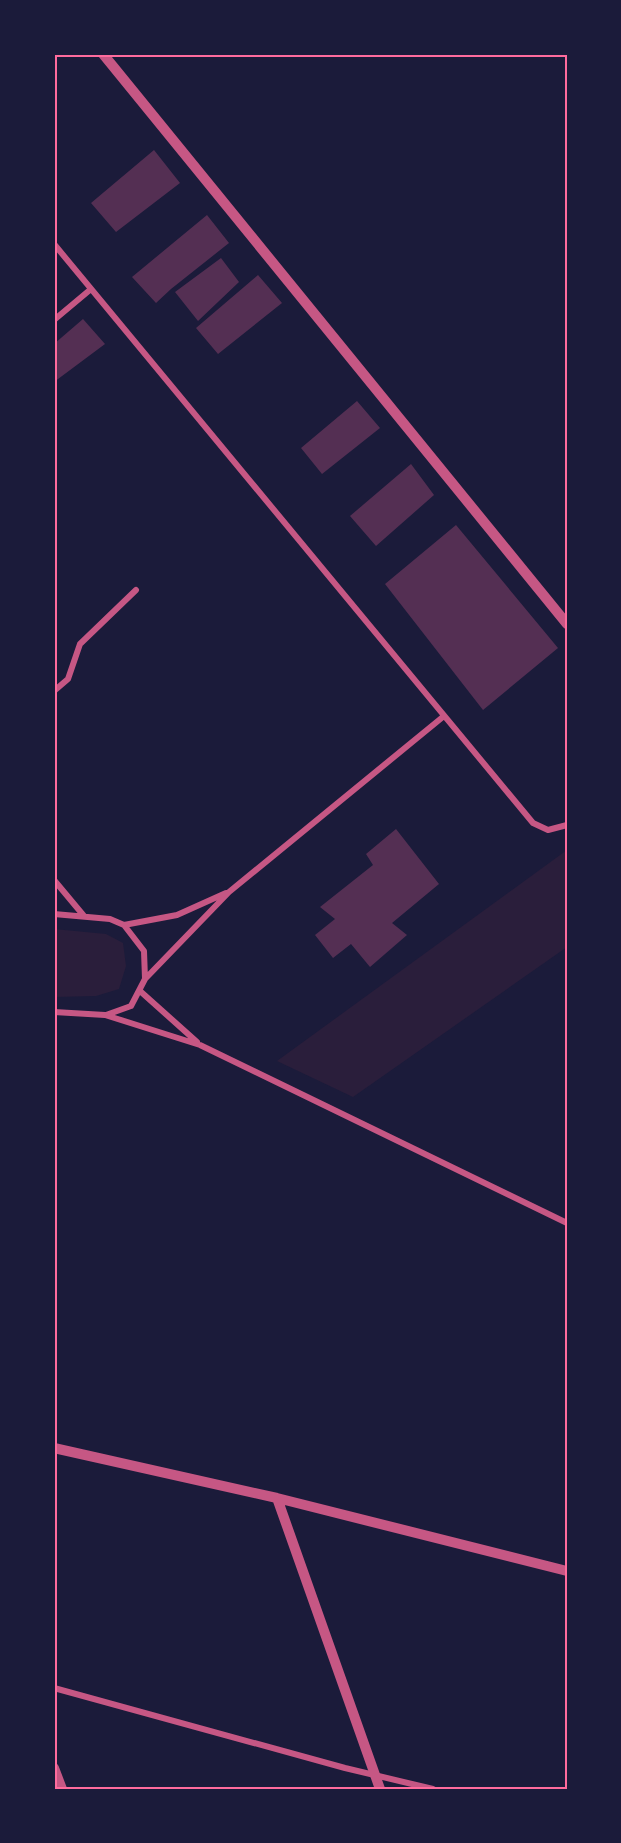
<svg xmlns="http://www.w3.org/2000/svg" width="621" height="1843" font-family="Mulish,sans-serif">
	<rect width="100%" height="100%" fill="#1b1b3a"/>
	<path fill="#2a1e3b" d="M567,850V947L353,1097L277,1061Z
		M54,929L106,934L123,943L126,966L119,989L96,996L54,997Z"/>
	<path fill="#542f53" d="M154,150L180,183L116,232L91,203Z
		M207,215L229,243L171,289L156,303L132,277Z
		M221,258L239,282L198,321L175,292Z
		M258,275L282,303L218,354L196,328Z
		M83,319L105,344L54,382V344Z
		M357,401L380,428L322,474L301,448Z
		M411,464L434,495L376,546L350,516Z
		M456,525L558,648L483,710L385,584Z
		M396,829L439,884L392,923L407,935L370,967L351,944L333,958L315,935L335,919L320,907L373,865L366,854Z"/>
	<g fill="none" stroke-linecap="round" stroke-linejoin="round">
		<path stroke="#c65784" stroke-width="6" d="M54,244L533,823L548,830L567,825
			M54,320L91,289
			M54,691L68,679L80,644L136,590
			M54,880L84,916
			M54,914L110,919L124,925L144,951L145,979
			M124,925L177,915L226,893
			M140,991L197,1042
			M54,1012L105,1015L200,1045L567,1223
			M106,1015L131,1006L145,979L229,892L444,716
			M54,1688L345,1768L433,1789"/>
		<path stroke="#c65784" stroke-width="10" d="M103,54L567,624
			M54,1448L277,1498L567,1571
			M277,1498L380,1789
			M54,1768L62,1789"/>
	</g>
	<rect width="621" height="1843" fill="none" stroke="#1b1b3a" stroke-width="111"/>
	<rect x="56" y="56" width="510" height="1732" fill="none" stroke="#ff6b9d" stroke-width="2"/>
</svg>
